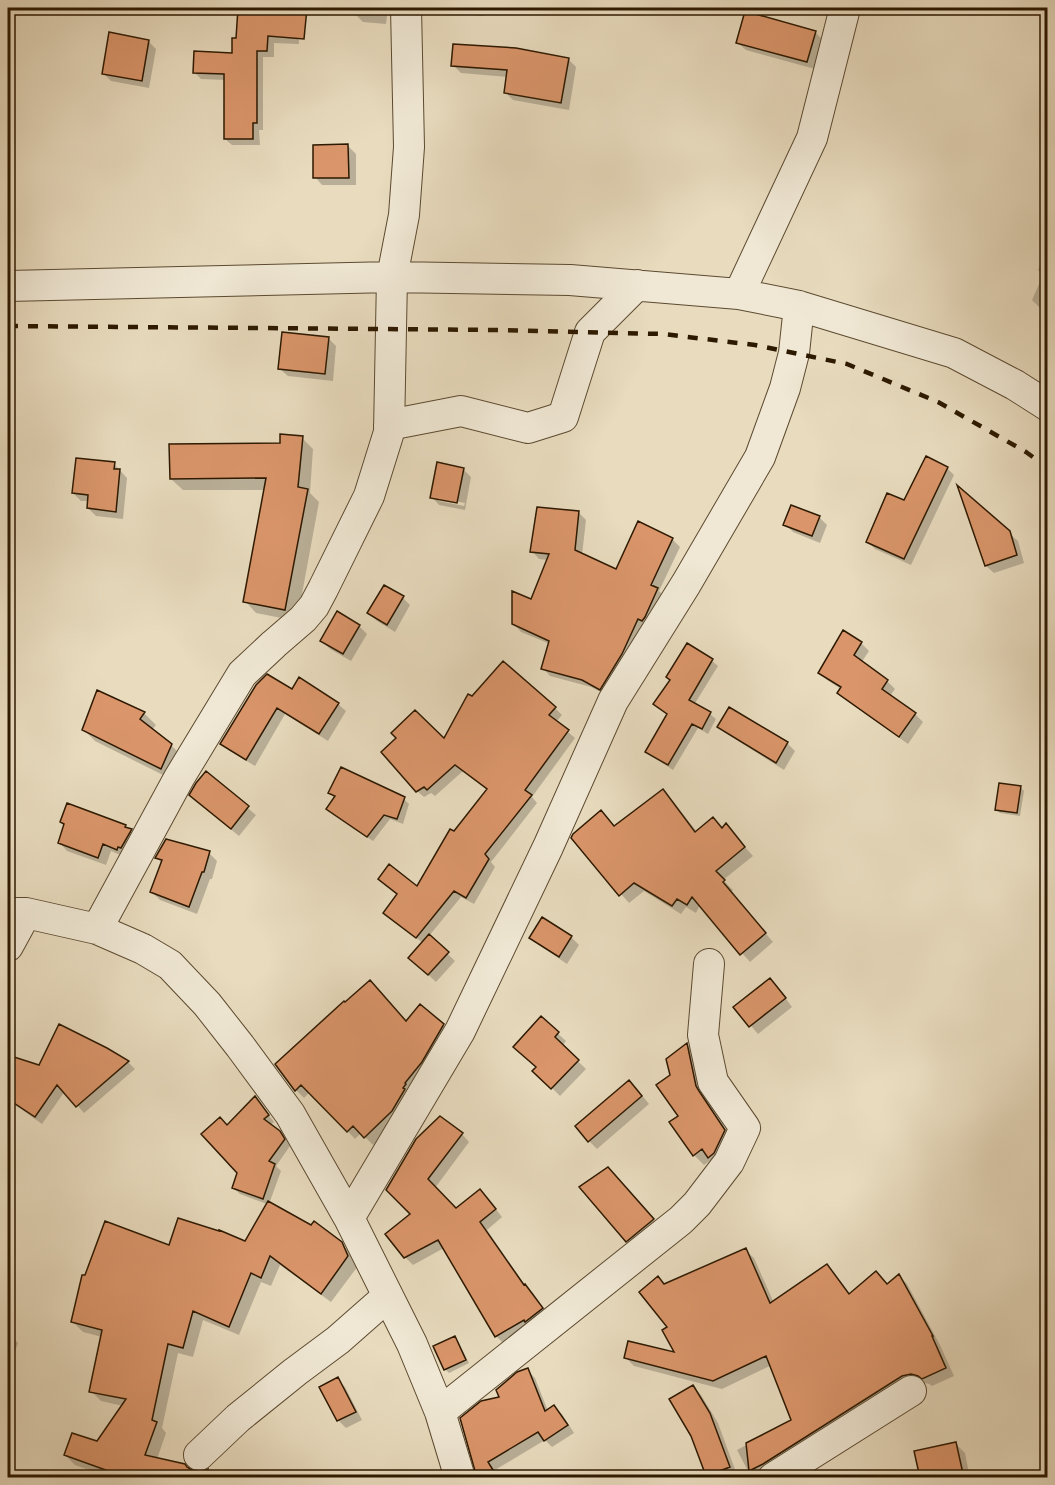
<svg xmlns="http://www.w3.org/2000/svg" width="1055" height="1485" font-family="'IM FELL Double Pica',serif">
	<rect width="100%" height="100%" fill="#e8dbbe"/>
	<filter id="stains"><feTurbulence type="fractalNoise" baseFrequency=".00333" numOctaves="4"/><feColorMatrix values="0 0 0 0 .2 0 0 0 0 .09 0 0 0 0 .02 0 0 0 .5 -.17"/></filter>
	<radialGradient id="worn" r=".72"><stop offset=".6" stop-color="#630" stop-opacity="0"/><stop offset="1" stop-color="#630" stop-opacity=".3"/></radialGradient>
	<path fill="#0003" fill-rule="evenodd" d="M239,8H290L297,15L299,44L274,43V57H263V130H259L260,145H232L225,139V80L201,79L194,72L233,54L237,40Z
		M353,8H388L386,24L363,22L353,12Z
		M443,8H485L484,16L449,13Z
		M815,32L823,40L815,69L746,50L738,43Z
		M148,41L156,49L149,88L111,81L103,73Z
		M568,59L576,67L569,110L513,100L505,92L508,77L461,73L453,65Z
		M348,146L356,154V185H322L315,177Z
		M1048,246V316L1032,300L1043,275L1038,270Z
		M328,338L336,346L333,381L288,376L280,369Z
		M302,438L313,449L310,493L319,502L297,621L256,613L245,601L265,490H183L171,479Z
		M114,464L127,478L123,519L96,516L88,508L89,501H81L73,493Z
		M947,468L954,475L911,565L875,549L868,542L905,502Z
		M463,469L471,477L465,510L439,505L432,497ZM439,498L465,503L464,506L439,501Z
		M960,490L1018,541L1024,563L994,573L986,566Z
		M578,512L586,520L582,555L616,571L672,539L680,547L659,591L665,597L608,696L591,687L550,676L543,668L550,644L521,632L514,624L532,601L548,560L539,559L532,551Z
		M819,517L827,525L820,543L793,532L785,524Z
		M403,598L410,605L395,632L377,621L369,613Z
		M359,626L367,634L351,661L330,649L322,641Z
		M861,643L869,651L861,663L887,681L895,689L890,696L915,714L923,722L908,744L846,700L839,693L841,689L827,680L820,673Z
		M687,645L712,661L718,666L694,705L710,714L716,719L708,734L698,728L673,770L653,757L647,752L668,715L671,681Z
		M292,691L338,704L346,711L328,741L285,714L255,766L230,751L222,744Z
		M555,708L562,715L556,722L575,738L532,797L537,803L491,862L495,867L474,904L461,897L429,936L455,961L436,982L418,965L423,943L392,919L398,895L380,879L417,888L454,833L488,790L463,771L435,796L431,793L424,797L417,791L444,741Z
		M730,709L788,744L795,751L784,770L727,734L719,727Z
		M144,713L156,725L152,730L171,745L183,757L173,780L95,741L83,729Z
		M206,773L256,815L239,836L199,803Z
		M1020,787L1024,791L1020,816L1000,813L996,809Z
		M663,791L672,800L697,832L713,819L723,829L726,826L753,856L723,880L733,890L731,892L773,942L750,962L700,905L696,913L686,907L681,914L644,891L629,903L572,838L615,827Z
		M330,793L404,799L409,804L403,824L390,819L373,841L334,815L328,809L335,798Z
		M61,822L125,826L138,838L125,857L111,851L106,865L67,851L60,843L65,826Z
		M209,853L217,861L212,879H210L197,914L160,900L152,892L162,863L157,858Z
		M531,937H571L579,945L567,964L539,945Z
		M778,988L792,1007L758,1034L735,1007Z
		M541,1018L566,1041L562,1046L586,1069L560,1096L535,1071L538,1068Z
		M407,1023L443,1025L451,1033L400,1119L373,1145L361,1133L355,1139L310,1092L304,1098L296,1090L277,1064Z
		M59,1026L128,1062L135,1069L84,1113L65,1091L42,1124L8,1100V1056L39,1067Z
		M687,1045L697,1055L706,1097L708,1103L734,1141L719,1167L711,1160L704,1165L694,1155L680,1116L671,1076Z
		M637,1089L649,1104L597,1149L589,1141Z
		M255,1098L274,1122L270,1125L286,1139L290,1146L276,1166L281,1171L269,1204L341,1243L351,1254L358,1266L331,1302L280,1265L271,1286L261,1282L239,1335L203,1320L193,1357L178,1353L162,1428L166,1433L157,1459L194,1473H203L208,1471L215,1478H112L75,1465L65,1455L97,1443L123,1406L101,1401L91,1391L102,1337L83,1332L73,1322L170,1246L246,1243L267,1204L240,1194L233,1188L239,1173L227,1127Z
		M462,1134L469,1142L435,1188L456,1210L487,1198L502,1217L487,1230L525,1285L533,1293L549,1316L504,1344L496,1336L444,1248L413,1265L405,1257L412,1214L388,1189Z
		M615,1176L661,1228L635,1248L627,1240Z
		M745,1250L754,1258L774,1303L827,1265L835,1274L851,1295L888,1286L899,1276L907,1284L940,1345L954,1376L932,1386L929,1384L920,1382L761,1478H755L748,1471L737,1450L793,1420L772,1365L722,1389L634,1366L626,1358L676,1354L670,1328L665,1285Z
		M8,1323L11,1327L9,1334L18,1343L8,1371Z
		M454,1337L458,1341L469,1363L449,1373L445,1369Z
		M527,1370L535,1378L548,1411L554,1407L562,1414L574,1433L552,1447L545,1440L495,1470L499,1478H478L501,1398Z
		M337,1379L345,1387L362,1420L346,1428L338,1420Z
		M693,1387L701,1395L718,1423L737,1475L731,1478H710L708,1475L692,1435Z
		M956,1444L965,1453L970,1478H921Z
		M857,1472L863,1478H829Z"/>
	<path fill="#da956a" stroke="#2d1900" stroke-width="1.5" d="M238,8H307L304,39L268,36L267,51H257V123H253V139H224V74L193,73L194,51L232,53V38H236Z
		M745,11L816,31L807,62L736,43Z
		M109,32L149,40L142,81L102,74Z
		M453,44L516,48L569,58L561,103L504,93L507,70L451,66Z
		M348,144L349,178H313V145Z
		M282,332L329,337L325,374L278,369Z
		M280,434L303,436L298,487L308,489L285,610L243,602L266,478L170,479L169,444L280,443Z
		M926,456L948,467L904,559L866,542L887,493L904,500Z
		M76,458L115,462L114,469H120L116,512L87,508L88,495L72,493Z
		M437,462L464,468L457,503L430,498Z
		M957,485L1010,531L1017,555L985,566Z
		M791,505L820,516L812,536L783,525Z
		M537,507L579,511L575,550L616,569L638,521L673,538L651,585L658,588L645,617L642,621L638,619L622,654L600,690L582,680L541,669L549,641L512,624V591L531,599L549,554L530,552Z
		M384,585L404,596L387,625L367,613Z
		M337,611L360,625L343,654L320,641Z
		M843,630L862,642L854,655L888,680L882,689L916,713L899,737L837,693L841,687L818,673Z
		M687,643L713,659L689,700L711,712L702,729L692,724L668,765L645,752L667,714L653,704L670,680L666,677Z
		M503,661L556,707L549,715L569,730L525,790L532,795L485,854L489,859L466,898L454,891L416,938L383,913L397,894L378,879L389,864L417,886L450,829L454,831L487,789L455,765L427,790L424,787L416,792L381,752L396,738L391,733L415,710L444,738L468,694L472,696Z
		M267,674L292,689L299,677L339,703L319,734L277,708L246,760L220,744L256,685Z
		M97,690L145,712L140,719L172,744L161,769L82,730Z
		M729,707L788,742L776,763L717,727Z
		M341,767L405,797L397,819L384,815L367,837L326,809L335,796L328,793Z
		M206,771L249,806L231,829L189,795L196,783Z
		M999,783L1021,786L1017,813L995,810Z
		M663,789L695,832L713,817L722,828L726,823L745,847L716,871L725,880L723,882L766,933L740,955L692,897L687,905L677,899L672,906L634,883L619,896L571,838L573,834L601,810L614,826Z
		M67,803L126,825L125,827L132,829L121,848L118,847L117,850L103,844L98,858L58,843L64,824L60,822Z
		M166,839L210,851L204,872H202L189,907L150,892L162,860L155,858Z
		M542,917L572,936L559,957L529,938Z
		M429,934L449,952L428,975L408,958Z
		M770,978L786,998L749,1027L733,1007Z
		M370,980L406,1021L420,1004L444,1024L422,1062L405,1083L406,1084L403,1088L405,1089L392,1111L364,1138L353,1126L347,1132L301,1085L295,1091L275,1064L344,1001L345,1002Z
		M541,1016L559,1032L555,1037L579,1060L551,1089L532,1071L536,1067L513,1047Z
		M59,1024L107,1048L129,1061L76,1107L57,1085L35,1117L8,1099V1055L39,1065Z
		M687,1043L696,1086L699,1091L725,1130L714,1153L708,1158L702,1149L693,1156L669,1122L678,1116L656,1085L670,1075L666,1059Z
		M629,1080L642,1096L588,1142L575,1126Z
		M255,1096L269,1115L264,1119L280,1131L285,1139L269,1161L275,1164L263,1199L232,1188L237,1173L201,1134L220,1117L227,1125Z
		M440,1116L463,1133L428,1179L456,1208L480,1189L496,1209L480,1222L524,1285L525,1284L543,1308L525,1322L524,1320L495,1337L438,1240L404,1258L385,1234L410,1214L386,1190L416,1139Z
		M608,1167L654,1219L626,1242L579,1187Z
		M268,1201L311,1225L314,1221L342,1242L348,1256L321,1294L270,1256L261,1278L251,1273L229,1327L193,1311L183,1348L168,1344L152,1420L157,1422L145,1455L185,1464L187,1467L195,1472H202L208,1469L207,1478H112L114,1473L64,1455L72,1433L97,1441L126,1399L89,1392L102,1330L71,1322L82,1275H85L105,1221L169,1245L178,1218L219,1231V1230L245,1241Z
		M746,1248L770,1303L827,1264L849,1294L876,1271L887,1284L899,1274L933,1336H932L946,1368L922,1379L918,1376L911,1374L902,1376L763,1464L749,1471L746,1443L791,1420L766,1356L713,1381L624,1358L628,1341L674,1352L662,1330L667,1327L639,1292L658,1276L664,1284Z
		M455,1336L466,1360L444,1370L433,1346Z
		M528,1368L545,1411L554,1405L568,1425L544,1441L538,1432L488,1462L498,1478H477L460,1418L481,1401L499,1397L496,1390L517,1372Z
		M338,1377L356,1412L337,1421L319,1387Z
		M693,1385L710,1413L730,1467L706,1476L691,1436L669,1399Z
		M956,1442L964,1478H920L914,1451Z"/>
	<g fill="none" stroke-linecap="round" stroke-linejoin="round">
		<defs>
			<path id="minor" d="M8,286L392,277L570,280L739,294L799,306L954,353L1015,385L1048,406
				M739,294L812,138L845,8
				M389,425L461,411L528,428L563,417L590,332L637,285
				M8,913H26L97,929L143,949L170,965L207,1004L240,1046L290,1114L349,1218L412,1344L440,1412L460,1478
				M97,929L179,778L242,674L274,644L303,619L314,606L323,589L369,496L389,432L392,277L404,215L409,147L406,8
				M8,946L26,913
				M349,1218L460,1031L548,847L613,701L686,584L760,457L785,388L794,353L799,306
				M440,1412L681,1220L697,1204L729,1162L745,1128L713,1082L703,1035L709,964
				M199,1455L238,1418L295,1372L338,1340L388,1296
				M773,1478L911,1391"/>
		</defs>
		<use href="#minor" stroke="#5c4a30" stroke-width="32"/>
		<use href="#minor" stroke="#f0e8d5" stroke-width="30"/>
		<path stroke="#2d1900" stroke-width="4.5" stroke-dasharray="10 10" stroke-linecap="butt" d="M8,326L502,330L663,334L755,345L847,364L938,402L1026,452L1048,468"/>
	</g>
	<rect width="1055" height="1485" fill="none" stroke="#e8dbbe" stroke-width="30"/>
	<rect x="9" y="9" width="1037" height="1467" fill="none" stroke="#2d1900" stroke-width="3"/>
	<rect x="15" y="15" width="1025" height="1455" fill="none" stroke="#2d1900" stroke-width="1.5"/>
	<rect width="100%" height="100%" filter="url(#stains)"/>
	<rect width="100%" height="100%" fill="url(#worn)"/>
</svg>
